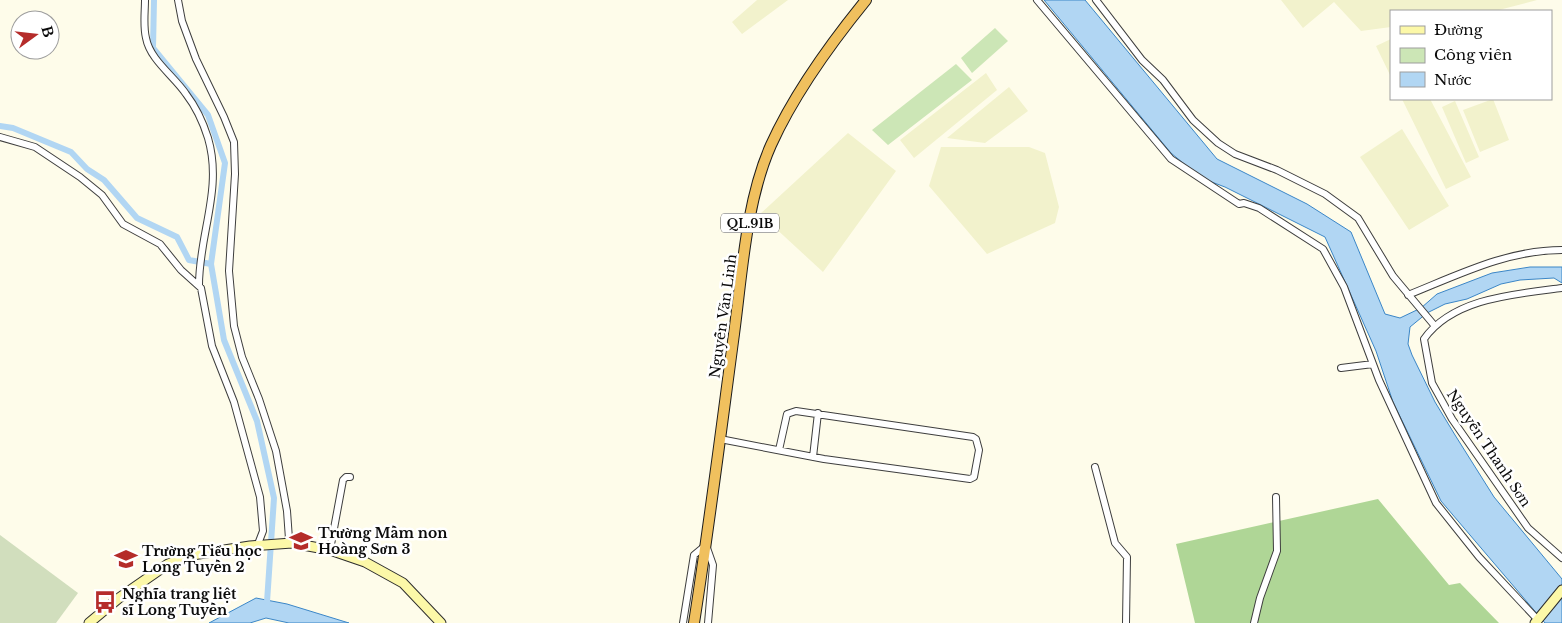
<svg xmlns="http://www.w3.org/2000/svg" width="1562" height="623" font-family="'Libre Baskerville',serif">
	<rect width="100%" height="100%" fill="#fefcea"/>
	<path fill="#f2f2cc" d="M757,0H788L742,34L732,22Z
		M1281,0H1537L1495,11H1391V27L1361,31L1334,2L1303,28Z
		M1391,39V77L1376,46Z
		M986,73L997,90L914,158L900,140Z
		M1009,87L1028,111L985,143L947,138Z
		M1402,99H1430L1471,177L1446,189Z
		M1493,99L1509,140L1480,152L1463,110Z
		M1455,101L1479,157L1466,163L1442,107Z
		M1402,129L1449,206L1409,230L1360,157Z
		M848,133L896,171L823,272L760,214Z
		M941,147H1029L1045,153L1059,207L1055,223L987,254L929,186Z"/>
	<path fill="#cce6b6" d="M995,28L1008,41L972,73L961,58Z
		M956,64L972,80L888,145L872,130Z"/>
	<path fill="#afd696" d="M1378,499L1449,585L1460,583L1499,623H1195L1176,544Z"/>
	<path fill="#d1debd" d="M0,535L78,593L56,623H0Z"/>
	<path fill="#b1d6f3" stroke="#3b86c7" d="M1044,0H1085L1217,159L1307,204L1351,232L1385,314L1400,318L1421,308L1437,294L1492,273L1530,267H1562V283L1554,278L1520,280L1501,284L1467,299L1445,304L1427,313L1410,327L1408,344L1412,355L1435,402L1455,435L1494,497L1562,579V623H1545L1441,501L1393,402L1376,351L1325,237L1225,187L1201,178L1171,153Z
		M256,598L287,604L349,623H289L266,618L250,623H209Z"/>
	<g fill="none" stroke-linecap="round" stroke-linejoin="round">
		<path stroke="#b1d6f3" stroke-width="6" d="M154,0L153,48L208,115L225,163L211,264L224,340L257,421L274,498L267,602
			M0,126L13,128L71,152L87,169L104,180L137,218L177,237L189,260L211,264"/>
		<defs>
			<path id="minor" d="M145,0C145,12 143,26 146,38C150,60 174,76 186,94C196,107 203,122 208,138C223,189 199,234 199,285
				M178,0L182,21L196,59L224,117L234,142L235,174L229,271L234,326L242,357L259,399L276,451L287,511L289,539L292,543
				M1037,0L1171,159L1239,204L1244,203L1259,208L1323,249L1344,287L1379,380L1436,503L1479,557L1537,619
				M1096,0L1142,60L1163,80L1193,120L1218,143L1235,154L1277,170L1325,194L1358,218L1393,276L1434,325
				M0,137L35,147L80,177L102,195L123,224L160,244L181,270L201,288L212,346L234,402L260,497L263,531L258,544L254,545
				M1562,288C1515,294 1453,298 1424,339L1432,383L1452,419L1528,528L1562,558
				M1408,295C1458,275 1507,250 1562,250
				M1341,368L1373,364
				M720,439L824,459L970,479L974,477L979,450L976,439L973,437L796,411L787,414L779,450
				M813,457L818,413
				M1095,467L1115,543L1127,557L1126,623
				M330,550L343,480L346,477H350
				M683,623L694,555L706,545L713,565L708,623
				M1254,623L1260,598L1277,551L1276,497"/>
			<path id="secondary" d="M89,623L119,598L168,564L186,556L250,546L292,543L330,550L365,562L403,583L441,623
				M1535,623L1562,590"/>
			<path id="trunk" d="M694,623C709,527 721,431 734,334C742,274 746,201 771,145C794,94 831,43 866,0"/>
		</defs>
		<use href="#minor" stroke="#3e3e3e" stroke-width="8"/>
		<use href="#secondary" stroke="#2d2d2d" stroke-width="11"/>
		<use href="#trunk" stroke="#1c1c1c" stroke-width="12"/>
		<use href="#minor" stroke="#fff" stroke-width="6"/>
		<use href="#secondary" stroke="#fcf8a8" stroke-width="9"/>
		<use href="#trunk" stroke="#f0c05e" stroke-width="10"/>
	</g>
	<defs>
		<symbol id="school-bare" viewBox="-9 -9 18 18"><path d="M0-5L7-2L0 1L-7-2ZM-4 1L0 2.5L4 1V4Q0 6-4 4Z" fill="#b52c2a" stroke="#fff" stroke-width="2.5" paint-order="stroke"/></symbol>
		<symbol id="bus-bare" viewBox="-9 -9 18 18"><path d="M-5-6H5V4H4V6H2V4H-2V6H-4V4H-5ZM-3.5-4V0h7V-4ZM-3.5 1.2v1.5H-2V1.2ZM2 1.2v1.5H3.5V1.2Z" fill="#b52c2a" stroke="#fff" stroke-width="2.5" paint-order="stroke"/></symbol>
	</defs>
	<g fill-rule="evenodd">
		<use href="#school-bare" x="285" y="525" width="32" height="32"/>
		<use href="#school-bare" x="110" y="543" width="32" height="32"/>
		<use href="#bus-bare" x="89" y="586" width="32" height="32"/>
	</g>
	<g text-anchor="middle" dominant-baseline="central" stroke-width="5" stroke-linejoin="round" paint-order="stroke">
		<rect fill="#fff" stroke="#545454" stroke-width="1" x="721" y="213.5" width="58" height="19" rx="4"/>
		<g font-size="12" font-weight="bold" fill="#0b0b0b">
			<text x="750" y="223">QL.91B</text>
		</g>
		<g font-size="14" fill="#0b0b0b" stroke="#fff">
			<text transform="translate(723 316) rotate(-82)">Nguyễn Văn Linh</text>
			<text transform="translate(1489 448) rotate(56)">Nguyễn Thanh Sơn</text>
		</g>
		<g font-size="14" font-weight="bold" fill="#0b0b0b" stroke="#fff" text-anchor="start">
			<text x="318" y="533">Trường Mầm non<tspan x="318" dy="16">Hoàng Sơn 3</tspan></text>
			<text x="142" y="551">Trường Tiểu học<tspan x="142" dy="16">Long Tuyền 2</tspan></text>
			<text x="122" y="594">Nghĩa trang liệt<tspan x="122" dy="16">sĩ Long Tuyền</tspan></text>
		</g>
	</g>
	<rect x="1390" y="10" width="162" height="90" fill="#ffffff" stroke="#9d9d9d"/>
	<rect x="1400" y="26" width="25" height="8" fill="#fcf8a8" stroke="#9d9d9d"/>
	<text x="1434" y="35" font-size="15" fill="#0b0b0b">Đường</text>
	<rect x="1400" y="48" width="25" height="15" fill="#cce6b6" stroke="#9d9d9d"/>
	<text x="1434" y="60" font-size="15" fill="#0b0b0b">Công viên</text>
	<rect x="1400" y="72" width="25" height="15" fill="#b1d6f3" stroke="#9d9d9d"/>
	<text x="1434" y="85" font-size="15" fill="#0b0b0b">Nước</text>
	<g transform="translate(35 35) rotate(75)"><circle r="24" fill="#ffffff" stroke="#9d9d9d"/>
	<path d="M0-4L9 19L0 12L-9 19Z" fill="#b52c2a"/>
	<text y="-8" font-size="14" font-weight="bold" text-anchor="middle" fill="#0b0b0b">B</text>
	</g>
</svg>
